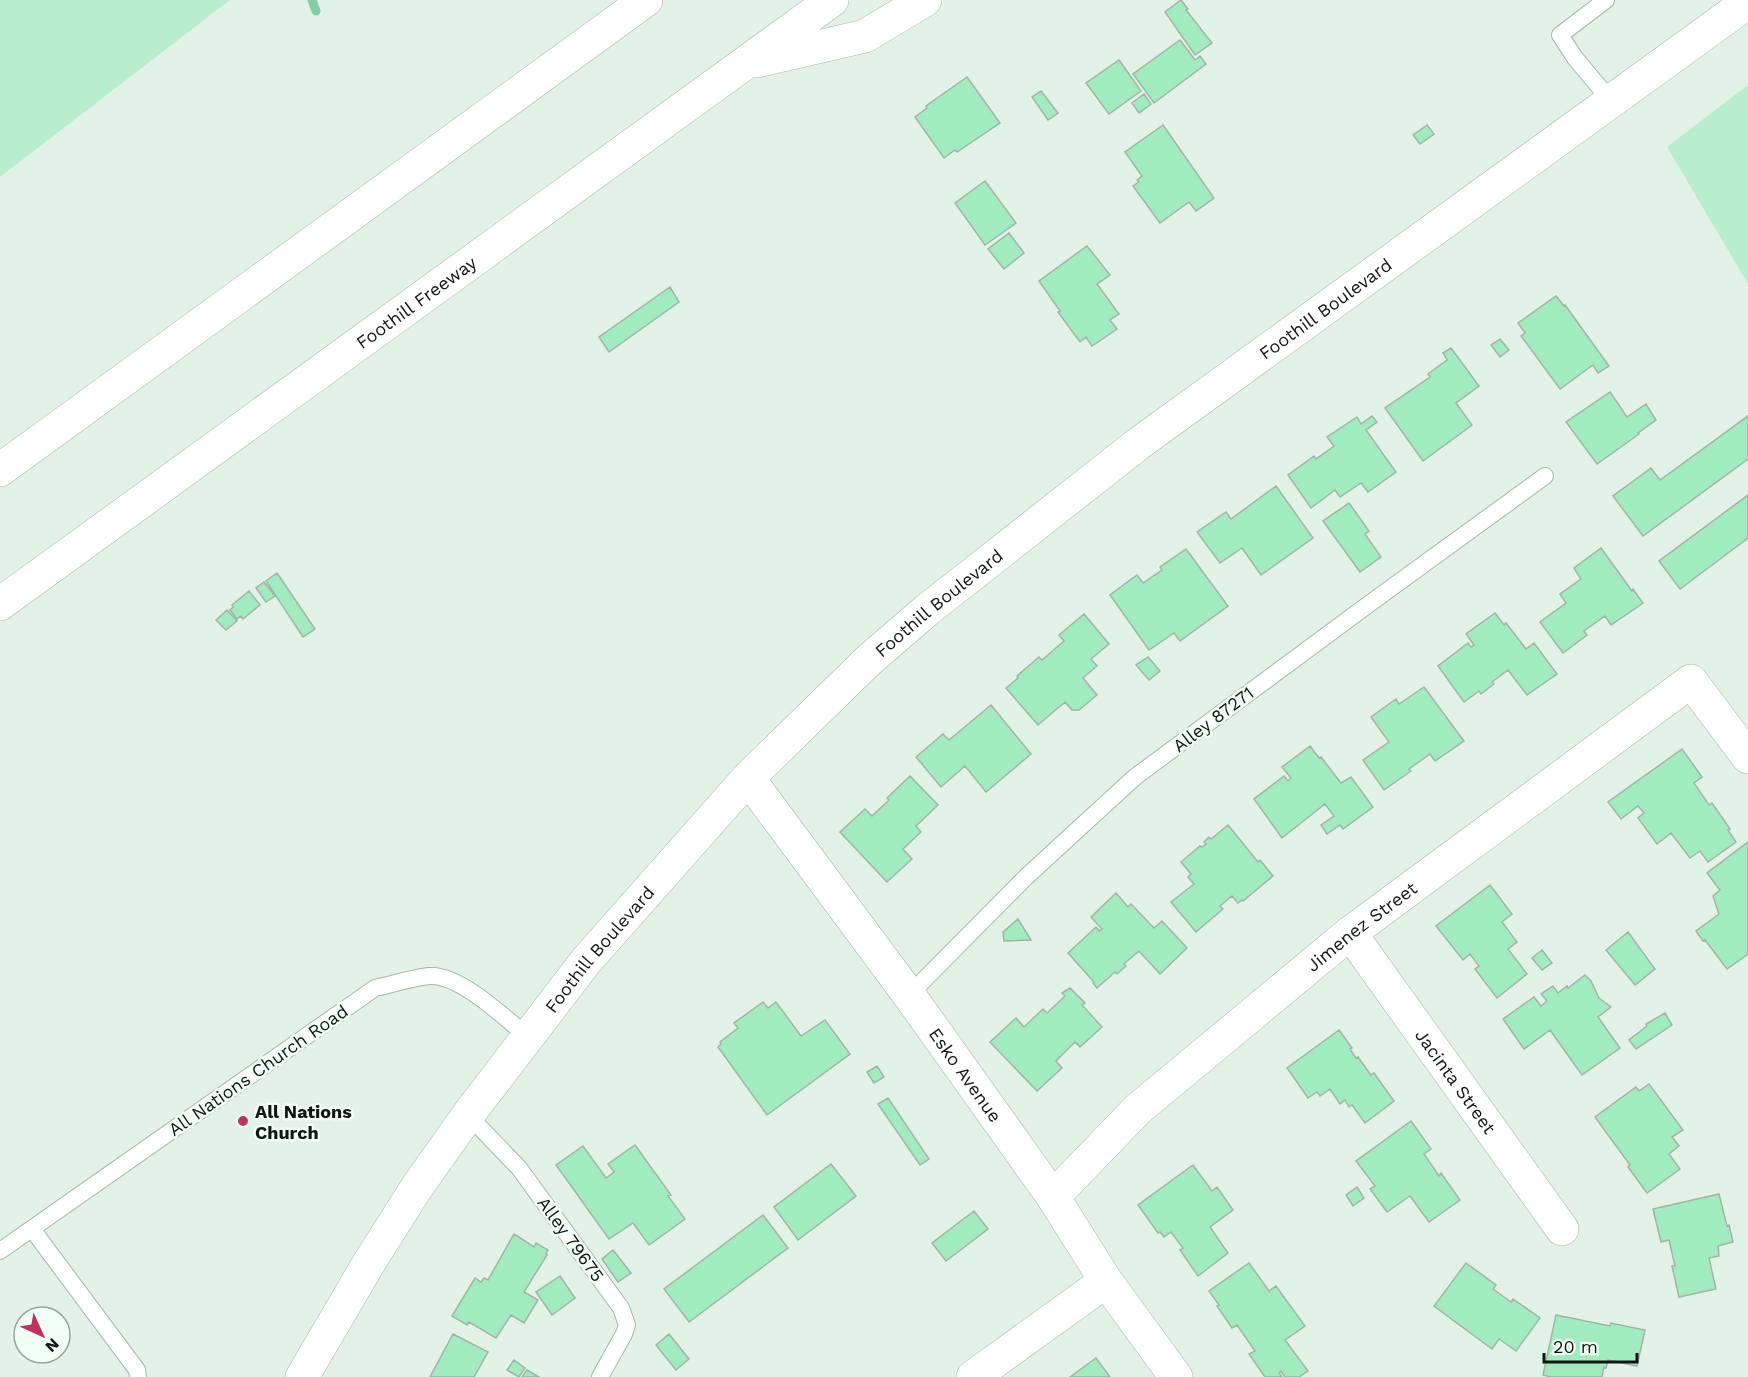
<svg xmlns="http://www.w3.org/2000/svg" width="1748" height="1377" font-family="'Work Sans',sans-serif">
	<rect width="100%" height="100%" fill="#e2f2e7"/>
	<path fill="#b9eecd" d="M0,0H230L0,177Z
		M1748,85V284L1667,147Z"/>
	<g fill="none" stroke-linecap="round" stroke-linejoin="round">
		<path stroke="#83cda0" stroke-width="9" d="M312,0L316,11"/>
	</g>
	<path fill="#a1ecbe" stroke="#a3b3a8" stroke-width="1.5" d="M1181,0L1188,9L1186,10L1212,43L1195,55L1165,12Z
		M1180,40L1195,60L1200,56L1206,64L1154,103L1133,74Z
		M1119,60L1141,91L1109,114L1086,83Z
		M967,77L1000,123L957,152L955,150L944,158L915,117L927,108L926,106Z
		M1041,91L1058,113L1048,120L1032,97Z
		M1144,94L1151,104L1139,113L1132,103Z
		M1163,125L1214,198L1196,211L1189,202L1160,223L1133,186L1139,182L1137,180L1142,176L1125,152Z
		M1427,125L1434,134L1420,144L1413,135Z
		M985,181L1016,223L985,245L955,203Z
		M1009,233L1024,253L1004,269L988,249Z
		M1087,246L1110,275L1097,284L1119,314L1110,320L1117,329L1092,346L1086,337L1080,342L1058,312L1060,311L1039,281Z
		M670,287L679,302L609,352L599,337Z
		M1556,296L1564,306L1565,305L1609,366L1598,373L1593,365L1560,389L1521,336L1525,333L1518,323Z
		M1500,339L1509,350L1500,357L1491,345Z
		M1451,348L1479,386L1456,403L1472,425L1423,461L1385,408L1430,377L1428,374L1447,360L1443,353Z
		M1610,392L1627,417L1646,404L1656,420L1638,433L1639,434L1597,464L1566,422Z
		M1372,416L1377,422L1366,430L1396,472L1368,492L1361,483L1340,497L1335,490L1311,508L1288,475L1314,456L1316,459L1334,446L1327,437L1357,417L1361,424Z
		M1748,416V459L1643,536L1613,496L1651,468L1660,480Z
		M1276,486L1313,538L1261,575L1242,548L1220,563L1197,532L1226,512L1231,519Z
		M1748,495V538L1680,589L1659,561Z
		M1349,503L1369,531L1365,534L1381,557L1360,572L1323,521Z
		M1601,548L1632,591L1633,589L1643,603L1611,625L1605,616L1584,631L1587,635L1563,653L1540,622L1566,603L1560,594L1581,579L1574,568Z
		M1186,549L1228,606L1180,641L1174,633L1149,650L1110,595L1137,575L1143,583L1162,570L1160,567Z
		M277,573L315,629L303,637L266,581Z
		M264,582L275,596L266,602L256,588Z
		M249,591L260,605L243,619L241,616L237,619L230,610L233,607L232,605Z
		M227,610L237,621L226,630L216,620Z
		M1495,613L1504,625L1506,623L1526,649L1534,643L1557,674L1527,695L1508,670L1492,682L1494,684L1481,694L1479,691L1464,702L1438,666L1468,643L1471,647L1474,645L1466,634Z
		M1084,614L1109,644L1091,659L1097,666L1083,678L1097,695L1079,710H1072L1065,702L1038,725L1006,688L1018,678L1017,676L1039,657L1042,660L1064,641L1059,635Z
		M1148,657L1160,671L1149,680L1136,665Z
		M1424,687L1464,741L1435,761L1430,754L1409,769L1411,771L1384,790L1363,760L1389,742L1371,717L1396,699L1399,704Z
		M991,705L1031,754L986,792L965,766L941,787L916,757L943,734L949,740Z
		M1310,746L1319,758L1321,757L1341,783L1351,777L1373,807L1343,829L1340,825L1327,834L1321,825L1334,816L1325,804L1282,838L1254,799L1284,776L1288,781L1291,778L1282,767Z
		M1682,749L1702,777L1694,783L1709,805L1712,803L1730,829L1728,830L1736,842L1708,862L1700,851L1690,858L1671,833L1657,844L1638,818L1644,813L1638,806L1621,819L1608,802Z
		M910,776L938,805L916,826L921,832L903,849L912,859L887,882L840,832L865,809L872,816L889,800L887,798Z
		M1228,825L1258,862L1260,860L1273,876L1243,901L1242,900L1238,903L1232,896L1220,906L1223,909L1196,932L1171,902L1194,884L1188,877L1191,874L1181,862L1200,846L1202,847L1206,844L1204,842L1209,837L1211,839Z
		M1748,842V954L1727,969L1705,940L1703,941L1696,931L1719,914L1713,896L1720,890L1707,873Z
		M1490,885L1512,914L1502,922L1517,942L1508,949L1527,974L1497,998L1475,969L1479,966L1470,954L1463,960L1436,926Z
		M1116,893L1128,907L1131,904L1154,928L1162,921L1187,948L1160,974L1139,951L1124,964L1126,966L1117,974L1115,972L1097,988L1093,983L1094,982L1068,953L1096,927L1099,931L1102,929L1091,917Z
		M1018,919L1031,940L1004,941L1003,932Z
		M1628,932L1655,969L1635,985L1606,950Z
		M1542,950L1552,963L1542,970L1532,958Z
		M1585,975L1591,981L1599,998L1611,1007L1598,1017L1620,1048L1582,1075L1550,1030L1524,1049L1503,1019L1534,997L1541,1006L1547,1001L1541,994L1553,986L1558,993L1567,986L1568,988Z
		M1070,988L1085,1003L1082,1005L1102,1027L1080,1047L1075,1042L1056,1061L1062,1068L1037,1091L990,1042L1016,1018L1024,1027L1043,1009L1047,1013L1065,996L1062,993Z
		M763,1002L768,1008L776,1002L801,1036L825,1020L850,1054L767,1115L718,1047L721,1044L720,1042L738,1028L734,1023Z
		M1665,1013L1672,1025L1636,1049L1629,1040L1647,1026L1646,1024Z
		M1339,1030L1352,1048L1350,1049L1356,1058L1358,1057L1371,1075L1374,1073L1394,1101L1365,1123L1352,1105L1349,1107L1345,1100L1340,1104L1330,1089L1320,1096L1317,1092L1308,1098L1287,1068Z
		M877,1066L884,1077L874,1083L867,1072Z
		M1649,1084L1683,1130L1672,1137L1679,1146L1669,1154L1680,1169L1647,1193L1628,1167L1630,1165L1595,1117L1636,1087L1639,1091Z
		M888,1098L929,1159L920,1165L878,1104Z
		M1411,1121L1431,1149L1424,1154L1439,1176L1441,1173L1460,1200L1429,1222L1410,1196L1387,1212L1370,1189L1375,1186L1356,1161Z
		M635,1145L671,1195L668,1196L685,1219L649,1245L633,1223L609,1239L556,1165L583,1146L606,1178L614,1172L608,1164Z
		M831,1164L856,1196L798,1240L774,1207Z
		M1193,1165L1212,1191L1217,1187L1233,1210L1210,1227L1228,1253L1198,1276L1180,1250L1183,1248L1171,1232L1164,1237L1160,1232L1158,1233L1138,1205Z
		M1357,1187L1364,1198L1353,1206L1346,1195Z
		M1719,1194L1727,1226L1729,1225L1733,1242L1718,1246L1719,1256L1709,1258L1716,1289L1679,1297L1672,1266H1675L1669,1240L1661,1242L1653,1209Z
		M974,1211L988,1229L946,1261L932,1243Z
		M763,1215L788,1248L689,1322L664,1289Z
		M514,1234L534,1247L536,1243L548,1250L546,1254L547,1255L524,1292L538,1300L524,1323L511,1315L496,1338L469,1322L467,1325L452,1316L475,1278L481,1282L484,1278L488,1280Z
		M613,1250L631,1273L618,1282L602,1259Z
		M1249,1263L1269,1291L1276,1286L1305,1326L1285,1340L1308,1371L1299,1377H1285L1281,1371L1279,1373L1282,1377H1265L1249,1354L1255,1351L1237,1325L1232,1328L1217,1306L1219,1305L1209,1291Z
		M1466,1263L1496,1285L1493,1289L1511,1302L1513,1299L1540,1318L1516,1351L1499,1339L1492,1349L1434,1306Z
		M560,1276L575,1298L552,1315L536,1292Z
		M1556,1315L1610,1326L1611,1323L1645,1330L1637,1366L1608,1360L1606,1368L1604,1367L1602,1377H1551L1543,1375Z
		M453,1334L488,1352L474,1377H430Z
		M669,1334L689,1359L676,1370L656,1345Z
		M1096,1358L1110,1377H1070Z
		M514,1360L525,1368L519,1377L507,1370Z
		M527,1370L539,1377H522Z"/>
	<g fill="none" stroke-linecap="round" stroke-linejoin="round">
		<defs>
			<path id="service" d="M1606,0L1560,35L1575,58L1611,101
				M909,995L1026,877L1135,777L1369,604L1545,476
				M468,1115L519,1168L621,1308L627,1325L624,1334L600,1377
				M32,1229L137,1370L138,1377
				M0,1251L375,988C391,985 414,977 430,976C459,974 504,1017 527,1036"/>
			<g id="minor">
				<path id="s1" d="M748,778L909,995L1053,1197L1106,1281L1176,1377"/>
				<path id="s2" d="M1350,933L1562,1229"/>
				<path id="s3" d="M1053,1197L1138,1109L1350,933L1691,681L1748,757"/>
				<path d="M973,1377L1106,1281"/>
			</g>
			<g id="primary">
				<path id="s4" d="M302,1377L370,1261L417,1187L468,1115L586,961L748,778L869,660L927,610L1138,444L1748,2"/>
			</g>
			<g id="motorway">
				<path d="M757,61L865,36L925,0"/>
				<path d="M0,470L646,0"/>
				<path id="s5" d="M0,604L832,0"/>
			</g>
		</defs>
		<use href="#service" stroke="#a6b5ab" stroke-width="18"/>
		<use href="#minor" stroke="#a6b5ab" stroke-width="34"/>
		<use href="#primary" stroke="#a6b5ab" stroke-width="34"/>
		<use href="#motorway" stroke="#a6b5ab" stroke-width="34"/>
		<use href="#service" stroke="#fff" stroke-width="16"/>
		<use href="#minor" stroke="#fff" stroke-width="33"/>
		<use href="#primary" stroke="#fff" stroke-width="33"/>
		<use href="#motorway" stroke="#fff" stroke-width="33"/>
	</g>
	<circle fill="#bf315e" stroke="#f1fff6" stroke-width="2" cx="243" cy="1121" r="6"/>
	<g text-anchor="middle" dominant-baseline="central" stroke-width="5" stroke-linejoin="round" paint-order="stroke">
		<g font-size="18" fill="#101612" stroke="#f1fff6">
			<text stroke="none"><textPath href="#s5" startOffset="514">Foothill Freeway</textPath></text>
			<text stroke="none"><textPath href="#s4" startOffset="1494">Foothill Boulevard</textPath></text>
			<text stroke="none"><textPath href="#s4" startOffset="1008">Foothill Boulevard</textPath></text>
			<text transform="translate(1213 719) rotate(-37)">Alley 87271</text>
			<text stroke="none"><textPath href="#s3" startOffset="411">Jimenez Street</textPath></text>
			<text stroke="none"><textPath href="#s4" startOffset="522">Foothill Boulevard</textPath></text>
			<text transform="translate(258 1070) rotate(-35)">All Nations Church Road</text>
			<text stroke="none"><textPath href="#s1" startOffset="368">Esko Avenue</textPath></text>
			<text stroke="none"><textPath href="#s2" startOffset="182">Jacinta Street</textPath></text>
			<text transform="translate(571 1239) rotate(54)">Alley 79675</text>
		</g>
		<g font-size="18" font-weight="bold" fill="#101612" stroke="#f1fff6" text-anchor="start">
			<text x="255" y="1111">All Nations<tspan x="255" dy="21">Church</tspan></text>
		</g>
	</g>
	<g transform="translate(42 1335) rotate(135)"><circle r="28" fill="#f1fff6" stroke="#97a29b" stroke-width="1.5"/>
	<path d="M0-4.5L10 22L0 15L-10 22Z" fill="#bf315e"/>
	<text y="-9" font-size="16" font-weight="bold" text-anchor="middle" fill="#101612">N</text>
	</g>
	<path d="M1544 1353v9h93v-9" fill="none" stroke="#101612" stroke-width="3"/>
	<text x="1553" y="1353" font-size="18" fill="#101612" stroke="#f1fff6" stroke-width="4.5" paint-order="stroke">20 m</text>
</svg>
